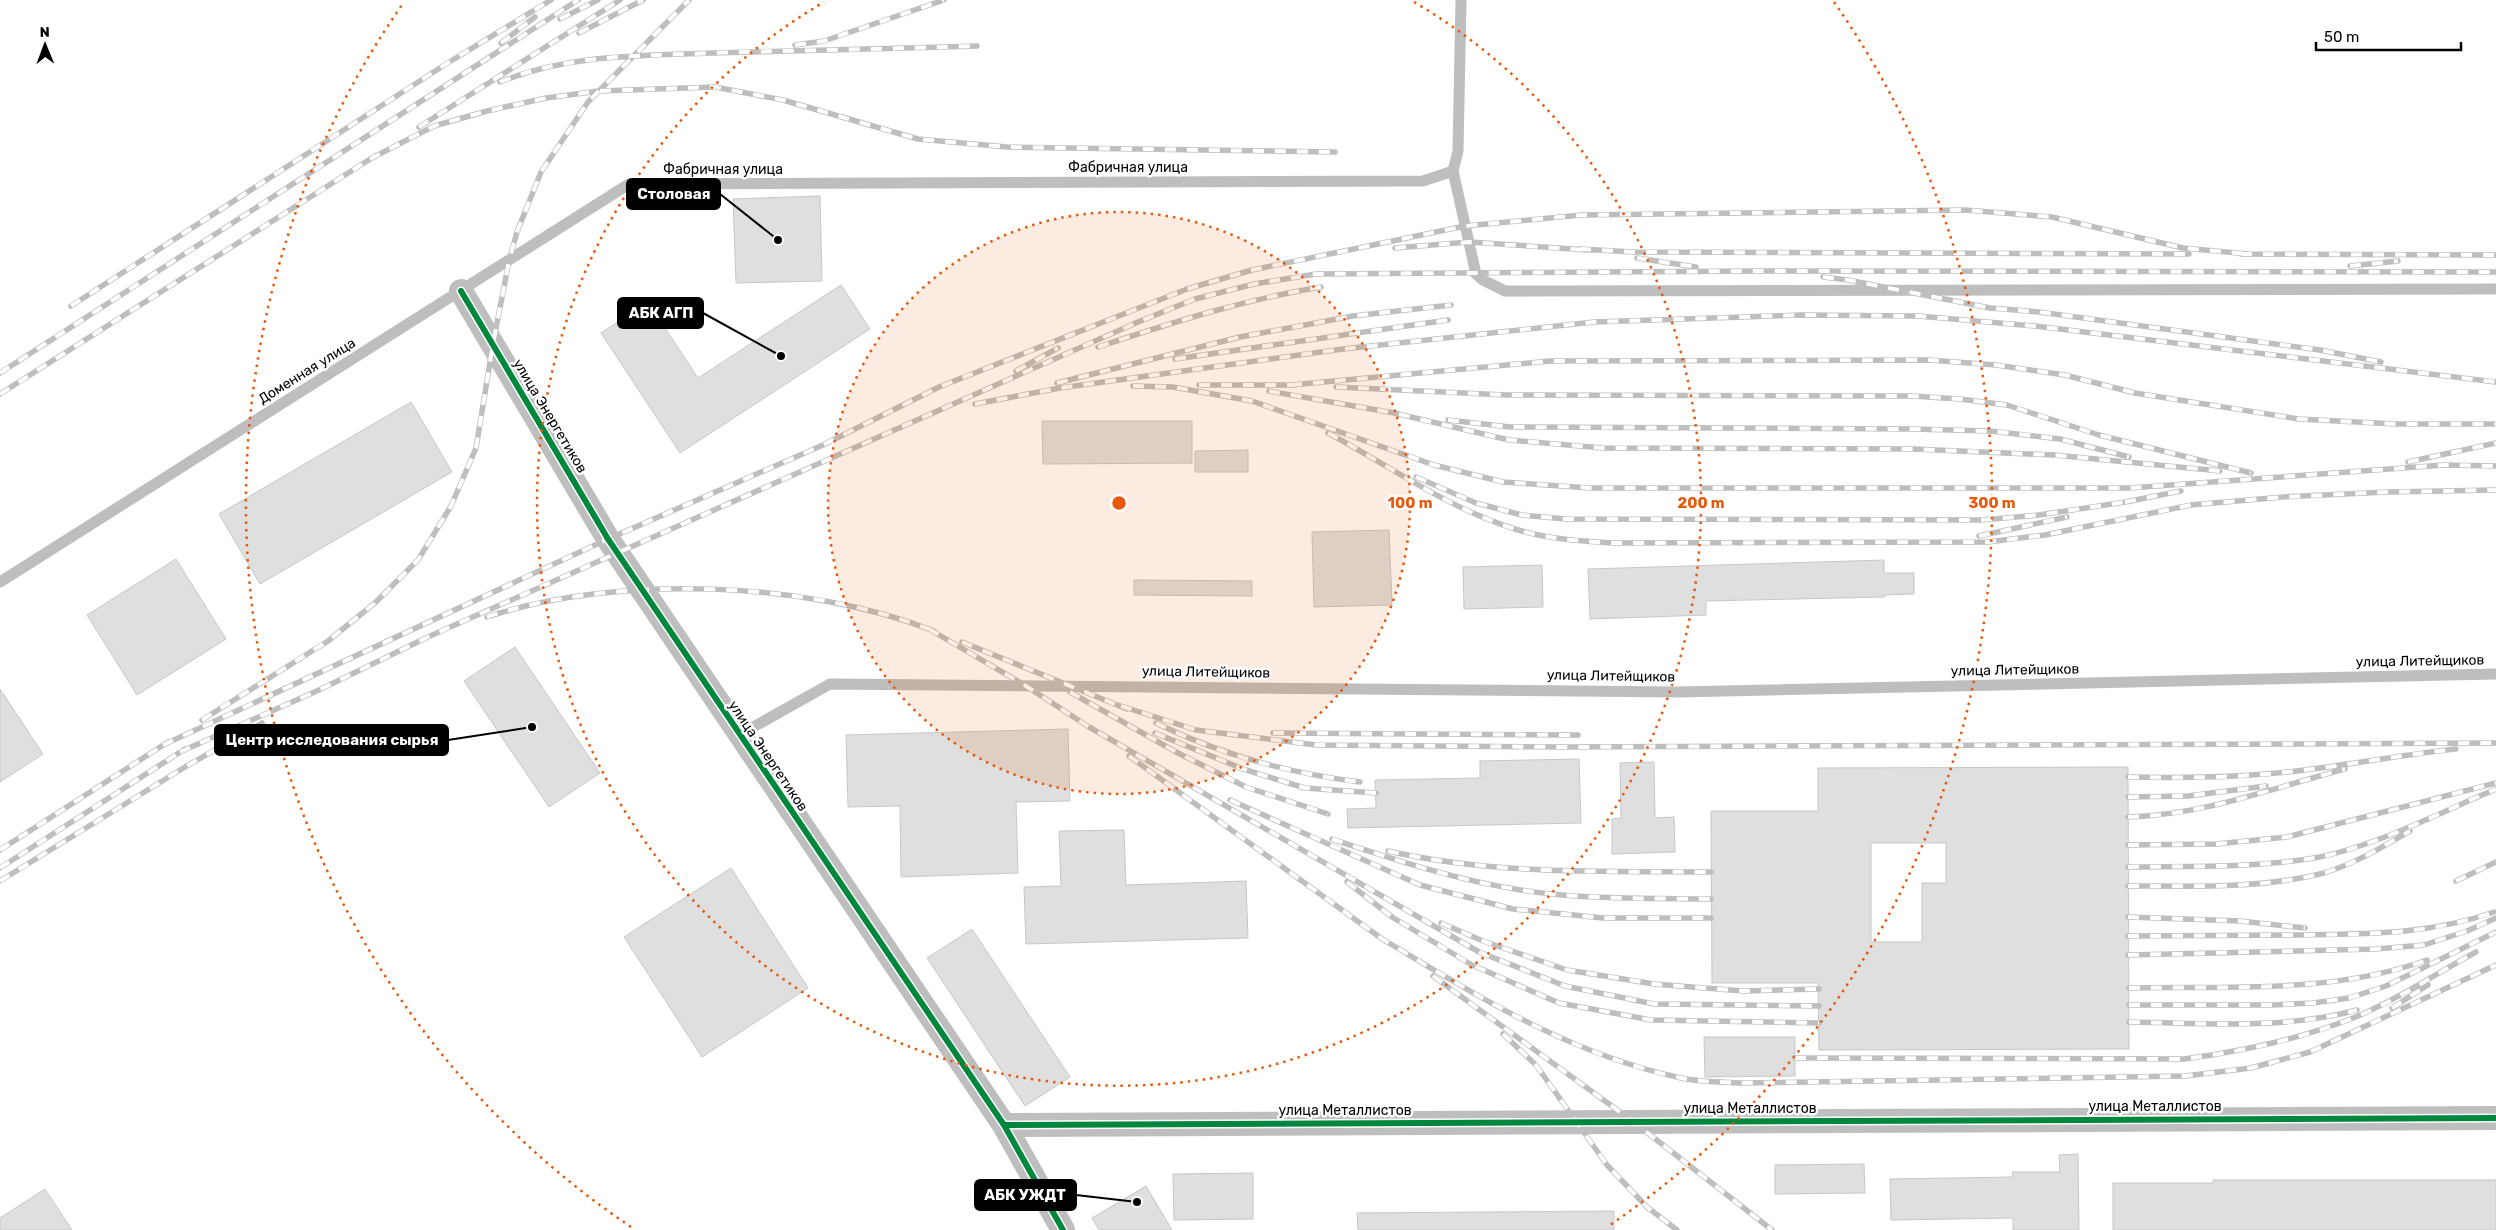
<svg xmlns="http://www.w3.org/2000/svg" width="2496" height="1230" font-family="Rubik,sans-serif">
	<rect width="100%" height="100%" fill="#fff"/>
	<path fill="#dfdfdf" stroke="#c7c7c7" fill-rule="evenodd" d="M820,196L822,281L736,283L733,199Z
		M841,285L870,329L680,453L601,333L648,302L698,378Z
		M411,402L452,472L260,584L219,514Z
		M1042,421H1192V463L1043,464Z
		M1248,450V472H1195V451Z
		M1389,530L1392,605L1314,607L1312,532Z
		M176,559L226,639L137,695L87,615Z
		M1884,560V573H1914V594L1885,595V597L1706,601V615L1590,619L1588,569Z
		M1542,565L1543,607L1464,609L1463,567Z
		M1134,580L1252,581V596L1134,595Z
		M515,647L600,773L549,807L464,681Z
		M0,689L43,754L0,782Z
		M1068,729L1070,801L1016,802L1018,873L901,877L900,806L848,807L846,735Z
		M1579,759L1581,823L1348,828L1347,809L1376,808L1375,780L1480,778V761Z
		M1654,762L1655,818L1674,817L1675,852L1612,854V819L1621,818L1620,763Z
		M2128,767L2129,1049L1819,1050L1818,983H1712L1711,811H1818V768ZM1871,843H1946V883H1922V942H1871Z
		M1124,830L1126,885L1246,881L1248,938L1026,944L1024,887L1061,886L1059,831Z
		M731,868L808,988L702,1057L624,937Z
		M972,929L1070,1077L1025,1106L927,958Z
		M1704,1037H1795V1076L1705,1077Z
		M2078,1154L2079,1230H2013V1218L1891,1220L1890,1179L2013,1177L2012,1172H2060L2059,1155Z
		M1864,1164L1865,1193L1775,1194V1165Z
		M1253,1173V1219L1174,1220L1173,1174Z
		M2213,1180H2496V1230H2113V1183H2213Z
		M1146,1186L1172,1230H1099L1092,1218Z
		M45,1189L72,1230H0V1218Z
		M1614,1211V1230H1358L1357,1213Z"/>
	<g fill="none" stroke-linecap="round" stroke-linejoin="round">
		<path stroke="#bebebe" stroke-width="11" d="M1453,171L1476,274L1483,280L1505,291L2496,289
			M0,582L629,184L1423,181L1453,171L1458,151L1461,0
			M739,735L830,684L1678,692L2496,674"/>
		<path stroke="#bebebe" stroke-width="24" d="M461,291L608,539L1004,1125L1063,1230
			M1004,1125L2496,1118"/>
		<defs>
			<path id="rail" d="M560,19L598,0
				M579,33L643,0
				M501,43L535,17
				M795,45L824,41L944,0
				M500,82C569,54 639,56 712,53C801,50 889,49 977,46
				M419,127L620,0
				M370,159L434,126L487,111L546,98L599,91L715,87L783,100L918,139L1007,147L1335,152
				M1395,248L1469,242L1587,250
				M1580,249L1633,252L2189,254
				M2241,254L2496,255
				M1637,258L1696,267
				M2350,266L2398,261
				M1823,277L1848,280L1990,308L2039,312L2320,350L2381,362
				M71,306L446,64L551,0
				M1098,347C1174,322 1242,300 1321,287
				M1175,359L1448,320
				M1016,371L1058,348
				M0,373L578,0
				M1057,383L1240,337L1353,316L1451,305
				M1199,385H1296
				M1291,385L1550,361L1929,360L1996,365L2065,375L2135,393L2299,419L2395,424H2496
				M1133,386L1173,387L1252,401L1434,465L1503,482L1590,488H2130L2444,465L2496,466
				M1336,387L1506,395L1912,396L1960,399L2007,405L2099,435L2251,473
				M1269,391L1394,413L1509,440L1603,448L1913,449L2054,455L2220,471
				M0,394L375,156
				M975,404L1060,388L1343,349L1594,322L1801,315L1918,316L2035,326L2496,382
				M1448,420L1510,427L1911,429L1990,431L2060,439L2129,457
				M1328,433C1390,466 1447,508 1515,529C1547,539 1580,541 1613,543L1988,542L2045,535L2191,505L2283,497L2388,492L2496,490
				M2408,462L2496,443
				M1416,477L1476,503L1522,515L1566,519L1981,520L2039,515L2132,501
				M2125,502L2181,491
				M1979,536L2067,517
				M487,617C616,574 808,581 934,631
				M929,629L1026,686L1089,727L1479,952L1565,986L1654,1004L1819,1006
				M962,642L1127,709
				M1070,692L1176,752L1246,787L1328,814
				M1121,706L1196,730L1316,745L1565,747L2496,743
				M202,720L328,641L376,602L418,560L451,506L476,448L493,344L509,261L517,232L541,172L588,102L689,0
				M1156,723C1221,755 1288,773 1360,782
				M1155,733L1243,769L1305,788L1376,793
				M1273,733L1578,735
				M163,745L608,539L823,445L939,387L1187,289L1252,270L1465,226L1581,215L1965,210L2052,217L2183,248L2248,254
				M180,752L319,690L430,636L1138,322L1195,299L1254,284L1316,274L1760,271L2496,272
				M1129,756L1385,941
				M2128,777C2181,778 2234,778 2287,772C2344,766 2399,755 2456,749
				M2128,797L2188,796L2266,786
				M1230,800L1420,885L1513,909L1603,918H1711
				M2128,817C2204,815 2272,788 2345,769
				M1332,839C1393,859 1452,879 1515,889C1577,900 1648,898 1711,899
				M2128,845L2216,844L2287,837L2496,783
				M0,850L168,742
				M1388,851C1494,875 1603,871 1711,872
				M2128,867C2190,866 2253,868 2314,858C2372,848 2441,812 2496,789
				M0,868L185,749
				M0,881L185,767L262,723
				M2456,881L2496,862
				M1347,882L1392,917L1472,965L1559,1003L1651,1020L1819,1023
				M2128,886C2192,886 2257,889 2320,874C2351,866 2382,847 2410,831
				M2128,917L2240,921L2305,928
				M1441,923L1483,941L1567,970L1654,984L1743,991L1819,989
				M2128,936C2185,936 2242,935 2299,935C2367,934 2428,935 2494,912
				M1379,937C1478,996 1566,1053 1681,1078C1700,1082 1722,1082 1742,1083L2185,1076L2251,1068L2310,1052L2496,965
				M2128,955L2376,949L2424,945L2467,931L2496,918
				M1433,976L1631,1120L1772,1230
				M2129,988C2228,986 2332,994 2427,960
				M2129,1005H2272L2313,1003L2349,998L2386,986L2496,932
				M2392,1008L2428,985
				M2129,1022C2206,1023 2282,1030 2357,1010
				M1503,1034L1536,1065L1607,1165L1647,1207L1677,1230
				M1795,1058L2184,1059C2244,1051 2302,1039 2358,1016C2399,999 2437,973 2476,952"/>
		</defs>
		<use href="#rail" stroke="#bebebe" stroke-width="5.5"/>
		<use href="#rail" stroke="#fff" stroke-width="4" stroke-dasharray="11" stroke-linecap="butt"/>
		<defs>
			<path id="cycleway" d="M461,291L608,539L1004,1125L1063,1230
				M1004,1125L2496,1118"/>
		</defs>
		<use href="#cycleway" stroke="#fff" stroke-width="9"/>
		<use href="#cycleway" stroke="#00873e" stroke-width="6"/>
	</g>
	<circle cx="1119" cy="503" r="291" fill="#e8590c" fill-opacity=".12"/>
	<g fill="none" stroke="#e8590c" stroke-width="2.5" stroke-dasharray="2.5 5">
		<circle cx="1119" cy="503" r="291"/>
		<path d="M1414 2A582 582 0 1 1 824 2"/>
		<path d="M631 1227A873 873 0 0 1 404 2M1834 2A873 873 0 0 1 1607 1227"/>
	</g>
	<g text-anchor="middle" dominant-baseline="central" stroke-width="5" stroke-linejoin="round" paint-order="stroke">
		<g font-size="14" fill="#000" stroke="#fff">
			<text x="1128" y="167">Фабричная улица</text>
			<text x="723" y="169">Фабричная улица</text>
			<text transform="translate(307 371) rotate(-32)">Доменная улица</text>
			<text transform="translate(550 416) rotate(59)">улица Энергетиков</text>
			<text transform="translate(2420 661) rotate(-1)">улица Литейщиков</text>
			<text transform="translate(2015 670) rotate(-1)">улица Литейщиков</text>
			<text transform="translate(1206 672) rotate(1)">улица Литейщиков</text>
			<text transform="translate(1611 676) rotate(1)">улица Литейщиков</text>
			<text transform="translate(768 756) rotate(56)">улица Энергетиков</text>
			<text x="2155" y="1106">улица Металлистов</text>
			<text x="1750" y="1108">улица Металлистов</text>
			<text x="1345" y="1110">улица Металлистов</text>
		</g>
	</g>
	<circle cx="1119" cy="503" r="8" fill="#e8590c" stroke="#fff" stroke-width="2.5"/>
	<g font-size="15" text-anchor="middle" font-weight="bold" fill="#e8590c" stroke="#fff" stroke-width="5" stroke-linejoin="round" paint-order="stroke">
		<text x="1410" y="508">100 m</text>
		<text x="1701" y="508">200 m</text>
		<text x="1992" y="508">300 m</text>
	</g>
	<path fill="none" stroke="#000" stroke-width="2" d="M778 240L720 194M781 356L703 313M532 727L448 740M1137 1202L1076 1195"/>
	<g fill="#000" stroke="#fff" stroke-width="2">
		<circle cx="778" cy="240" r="5"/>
		<circle cx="781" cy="356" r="5"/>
		<circle cx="532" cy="727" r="5"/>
		<circle cx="1137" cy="1202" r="5"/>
	</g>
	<g fill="#000" stroke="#000" stroke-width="2">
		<rect x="627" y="179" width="93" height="30" rx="5"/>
		<rect x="618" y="298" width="85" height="30" rx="5"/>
		<rect x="215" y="725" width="233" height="30" rx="5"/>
		<rect x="975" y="1180" width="101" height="30" rx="5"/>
	</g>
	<g font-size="15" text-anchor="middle" font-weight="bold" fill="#fff">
		<text x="674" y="199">Столовая</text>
		<text x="661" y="318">АБК АГП</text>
		<text x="332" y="745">Центр исследования сырья</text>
		<text x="1025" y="1200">АБК УЖДТ</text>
	</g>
	<g transform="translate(45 45) rotate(359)" stroke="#ffffff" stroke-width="4" paint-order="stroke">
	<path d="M0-4L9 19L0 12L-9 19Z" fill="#000000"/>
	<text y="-8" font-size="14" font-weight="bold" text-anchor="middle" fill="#000000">N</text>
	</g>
	<path d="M2316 42v8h145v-8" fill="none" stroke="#000000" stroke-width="2.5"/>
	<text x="2324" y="42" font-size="15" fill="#000000" stroke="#ffffff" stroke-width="4" paint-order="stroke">50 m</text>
</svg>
